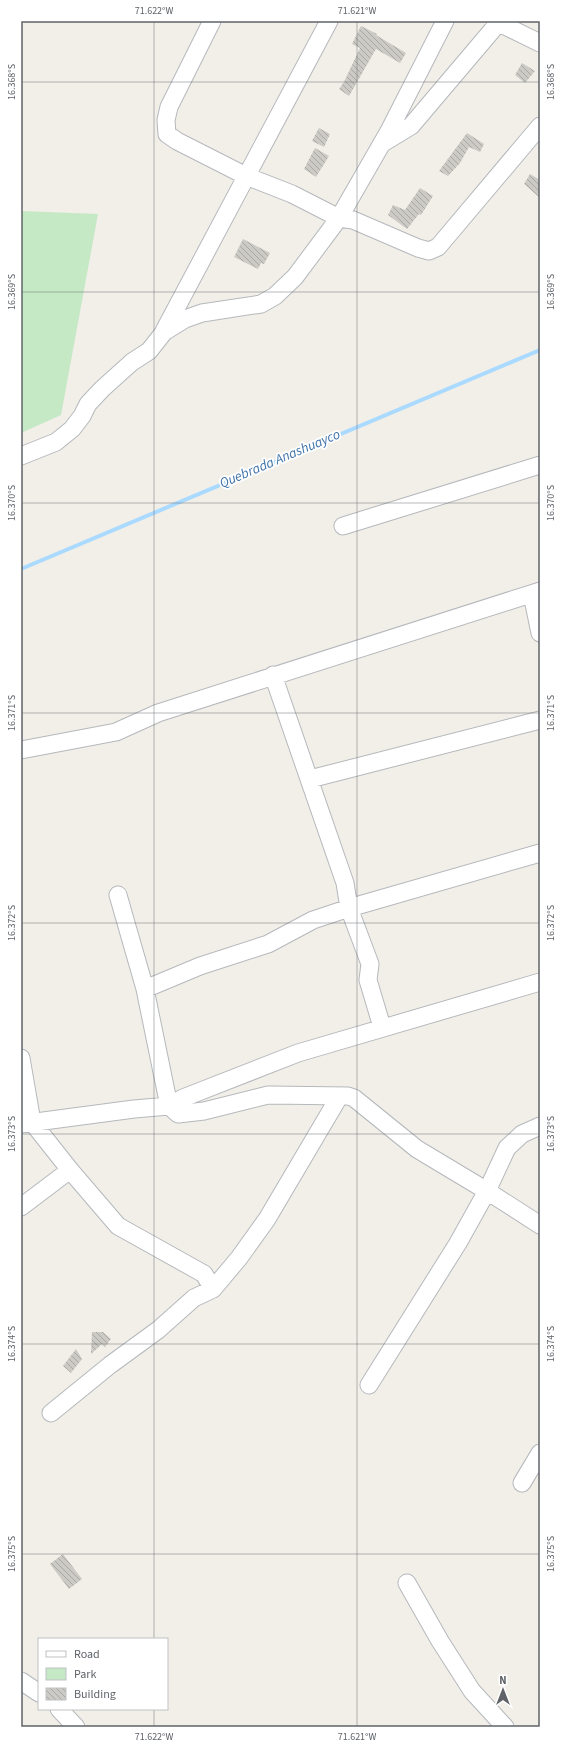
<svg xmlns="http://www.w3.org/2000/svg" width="561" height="1748" font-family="'Source Sans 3',sans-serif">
	<defs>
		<pattern id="building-back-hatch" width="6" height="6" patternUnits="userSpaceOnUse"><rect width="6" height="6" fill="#cccac5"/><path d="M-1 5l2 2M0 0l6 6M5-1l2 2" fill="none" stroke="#a9a8a4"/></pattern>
	</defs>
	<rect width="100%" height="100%" fill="#f1efe8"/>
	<path fill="#c5e8c5" d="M21,211L98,214L61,415L21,433Z"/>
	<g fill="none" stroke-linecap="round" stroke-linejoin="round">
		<path stroke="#aadaff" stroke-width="4" d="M21,569L540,350"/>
	</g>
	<path fill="url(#building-back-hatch)" d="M361,26L377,34L376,35L406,53L400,63L376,49L349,96L339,89L344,82L360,48L352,44Z
		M522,63L535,71L525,83L515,75Z
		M319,128L330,134L324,147L312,141Z
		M467,133L484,144L480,152L469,147L460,163L448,176L439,171Z
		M315,148L329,156L316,177L304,169Z
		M530,174L540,180V198L524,184Z
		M420,188L433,196L421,215L419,214L407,229L388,215L393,205L405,210Z
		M243,239L270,253L264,264L261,263L258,269L234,257Z
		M92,1332H103L111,1339L105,1347L102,1344L91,1354Z
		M76,1349L82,1359L71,1373L63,1366Z
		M63,1554L82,1579L69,1589L50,1564Z"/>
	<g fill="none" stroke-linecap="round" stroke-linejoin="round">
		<defs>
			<path id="minor" d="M212,21L169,107L166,120L167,134L177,141L246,176L292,194L339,218L353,220L418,248L429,251L438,247L540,126
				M495,21L540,43
				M383,143L411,126L500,21
				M164,331L329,21
				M21,456L56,442L72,429L82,416L88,404L102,389L132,362L149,351L164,332L185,319L202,313L261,304L275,296L295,277L339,218L389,131L445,21
				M343,526L540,465
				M532,594L540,633
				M273,675L345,883L349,908L370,964L368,980L382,1027
				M21,750L116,732L158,713L540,591
				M310,779L540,720
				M118,895L145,989L169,1106L178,1114L204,1111L268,1095L348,1096L354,1098L417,1149L487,1191L540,1225
				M145,989L200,966L268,944L313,920L349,908L540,853
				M21,1058L32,1122L70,1170L118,1226L204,1274L213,1289
				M21,1124L134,1109L169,1106L183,1098L298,1053L540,982
				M21,1207L70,1170
				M369,1385L458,1243L487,1191L507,1148L522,1134L540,1126
				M51,1413L110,1365L158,1330L194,1298L213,1289L239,1258L267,1219L339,1097
				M522,1483L540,1453
				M407,1583L440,1641L472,1691L505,1727
				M21,1681L39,1693
				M59,1709L76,1727"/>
		</defs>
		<use href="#minor" stroke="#b5b8bc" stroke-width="19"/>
		<use href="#minor" stroke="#fff" stroke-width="17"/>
	</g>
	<path fill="none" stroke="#5f6368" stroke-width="1" stroke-opacity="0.45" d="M154,21V1639M357,21V1727M21,82H540M21,292H540M21,503H540M21,713H540M21,923H540M21,1134H540M21,1344H540M21,1554H540M154,1709V1727"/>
	<g text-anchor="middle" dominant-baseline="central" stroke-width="3.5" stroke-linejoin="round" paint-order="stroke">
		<g font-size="14" font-style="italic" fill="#4174aa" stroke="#fff">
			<text transform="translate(280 459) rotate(-23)">Quebrada Anashuayco</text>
		</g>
	</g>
	<rect width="561" height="1748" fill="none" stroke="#ffffff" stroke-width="44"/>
	<rect x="38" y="1638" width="130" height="72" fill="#ffffff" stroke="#bfc1c3"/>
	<rect x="46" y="1651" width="20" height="6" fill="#ffffff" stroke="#bfc1c3"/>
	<text x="74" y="1658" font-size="12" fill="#5f6368">Road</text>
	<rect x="46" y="1668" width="20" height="12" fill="#c5e8c5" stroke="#bfc1c3"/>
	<text x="74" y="1678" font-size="12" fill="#5f6368">Park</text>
	<rect x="46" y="1688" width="20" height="12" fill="url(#building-back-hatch)" stroke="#bfc1c3"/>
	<text x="74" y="1698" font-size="12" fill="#5f6368">Building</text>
	<g transform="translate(503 1690)" stroke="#ffffff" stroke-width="3" paint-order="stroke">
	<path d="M0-3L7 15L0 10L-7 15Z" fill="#5f6368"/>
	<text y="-6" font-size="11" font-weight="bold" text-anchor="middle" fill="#5f6368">N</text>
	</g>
	<rect x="22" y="22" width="517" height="1704" fill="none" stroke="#5f6368" stroke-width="1.5"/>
	<g font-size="10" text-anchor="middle" fill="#5f6368">
		<text x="154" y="14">71.622°W</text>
		<text x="357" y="14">71.621°W</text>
		<text transform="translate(11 82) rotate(-90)" y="4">16.368°S</text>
		<text transform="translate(550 82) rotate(-90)" y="4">16.368°S</text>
		<text transform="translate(11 292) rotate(-90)" y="4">16.369°S</text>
		<text transform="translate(550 292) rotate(-90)" y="4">16.369°S</text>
		<text transform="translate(11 503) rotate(-90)" y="4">16.370°S</text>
		<text transform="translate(550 503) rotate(-90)" y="4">16.370°S</text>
		<text transform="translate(11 713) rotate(-90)" y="4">16.371°S</text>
		<text transform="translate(550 713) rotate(-90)" y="4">16.371°S</text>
		<text transform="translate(11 923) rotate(-90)" y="4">16.372°S</text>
		<text transform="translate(550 923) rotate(-90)" y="4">16.372°S</text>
		<text transform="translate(11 1134) rotate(-90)" y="4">16.373°S</text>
		<text transform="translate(550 1134) rotate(-90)" y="4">16.373°S</text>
		<text transform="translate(11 1344) rotate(-90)" y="4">16.374°S</text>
		<text transform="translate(550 1344) rotate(-90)" y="4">16.374°S</text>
		<text transform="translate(11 1554) rotate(-90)" y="4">16.375°S</text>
		<text transform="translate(550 1554) rotate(-90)" y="4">16.375°S</text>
		<text x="154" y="1740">71.622°W</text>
		<text x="357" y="1740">71.621°W</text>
	</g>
</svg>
